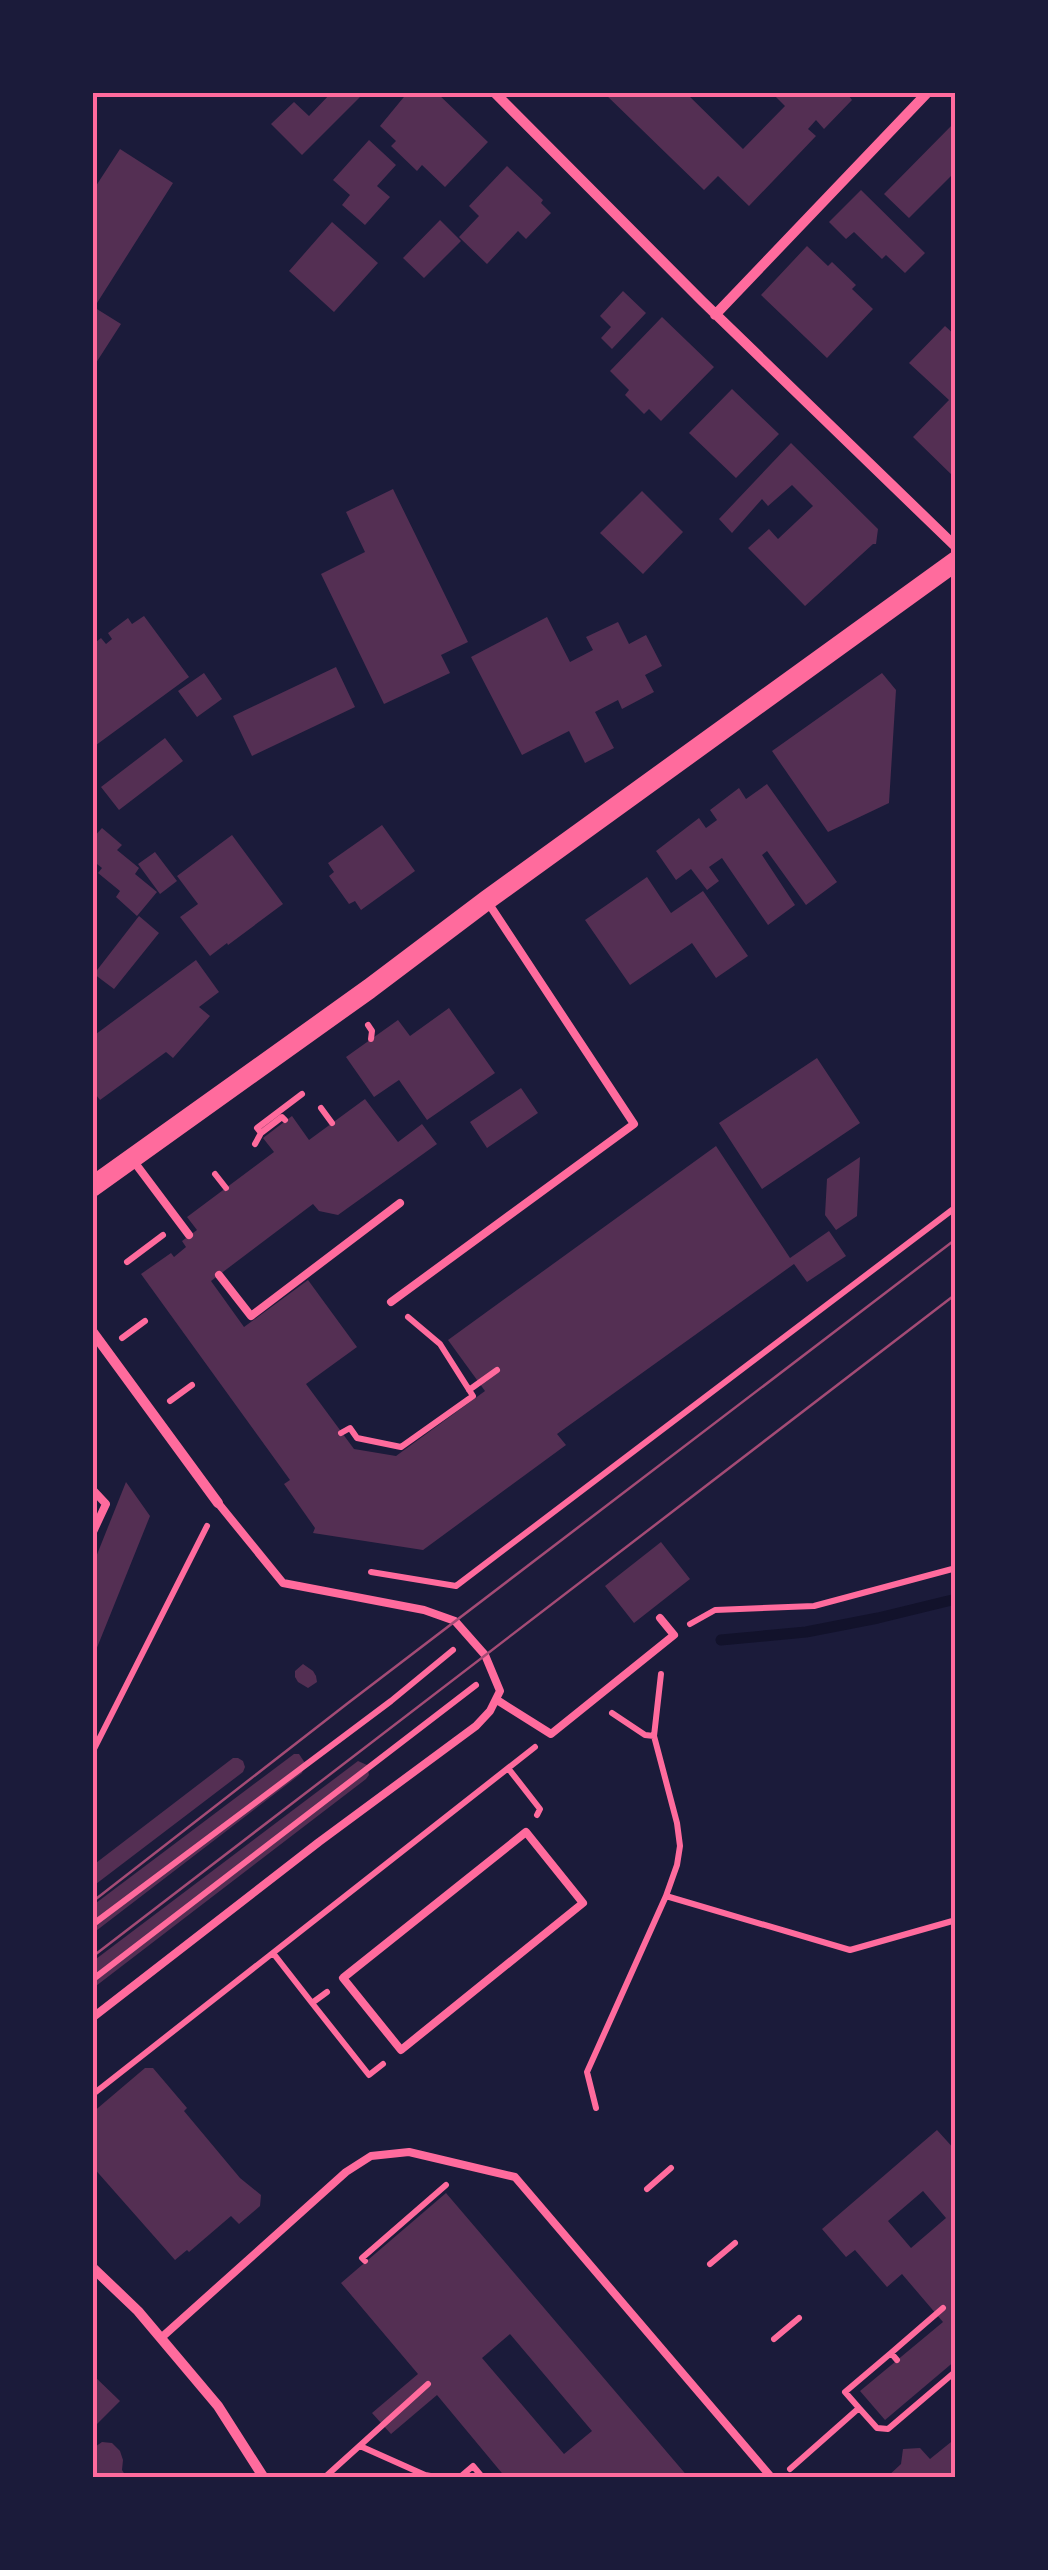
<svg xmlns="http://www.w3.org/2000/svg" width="1048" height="2570" font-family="Signika,sans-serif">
	<rect width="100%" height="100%" fill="#1b1b3a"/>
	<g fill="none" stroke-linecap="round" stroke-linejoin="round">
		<path stroke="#12122b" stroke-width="11" d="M721,1640L806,1632L878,1618L956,1599"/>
	</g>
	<path fill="#542f53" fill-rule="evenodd" d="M332,92H365L302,155L271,124L294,102L309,116Z
		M408,92H436L488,142L445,187L422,165L417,171L391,146L396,141L380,126Z
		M603,92H685L743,149L785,106L771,92H846L852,100L824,129L816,120L808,129L816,136L749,206L718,176L704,190Z
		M956,121V171L909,218L884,194Z
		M369,140L396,165L377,186L390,197L365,225L342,205L350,195L333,180Z
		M120,149L173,183L97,303L92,300V192Z
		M507,166L543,200L541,203L551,213L526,239L518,231L487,264L459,237L479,216L469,206Z
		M861,190L925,253L905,273L886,255L882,259L854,232L846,239L829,222Z
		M440,220L461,241L424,278L403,258Z
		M332,222L378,263L334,312L289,271Z
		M807,246L828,266L832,262L856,285L852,289L873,309L827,358L761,295Z
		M623,291L646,313L612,349L601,338L611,327L600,316Z
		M92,306L121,324L94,366L92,363Z
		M662,317L714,367L661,421L649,409L644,414L625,395L629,390L610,371Z
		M945,326L956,336V479L913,437L949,400L909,363Z
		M732,389L779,434L736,478L689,433Z
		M791,443L878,529L876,544H873L805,606L748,548L769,529L778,539L813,506L792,485L768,506L762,499L732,533L719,519Z
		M393,489L468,642L441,655L450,673L384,704L321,574L365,552L346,512Z
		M642,491L683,532L643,574L600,533Z
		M144,616L189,677L92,748V645L101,638L106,644L112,639L108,633L128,618L132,624Z
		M547,617L570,662L593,650L586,637L618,622L629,644L646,635L662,666L645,675L654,692L622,709L618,700L595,712L614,748L585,763L569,731L522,755L471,657Z
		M336,667L355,707L252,756L233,716Z
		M204,673L222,699L197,717L178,691Z
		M882,673L896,690L889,803L828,832L772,751Z
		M165,738L183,761L119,810L101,787Z
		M767,784L837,882L806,905L767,851L762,855L795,905L768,925L722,858L709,867L719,881L707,890L691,869L676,880L656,851L699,818L706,828L717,820L710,810L739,788L746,799Z
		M382,825L415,871L361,910L355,901L349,904L329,876L334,872L328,863Z
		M102,828L122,845L117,850L139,868L135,874L157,892L137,916L116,897L120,891L98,873L102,868L92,860V839Z
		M232,835L283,904L228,945L227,943L210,956L180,917L198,904L177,876Z
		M155,852L177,881L160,894L138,864Z
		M647,877L671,913L703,891L748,956L716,978L692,943L630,985L585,920Z
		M139,916L159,933L114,989L94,974Z
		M196,960L219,992L199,1007L210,1016L173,1058L166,1052L100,1100L92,1090V1037Z
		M449,1008L495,1073L427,1120L399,1080L374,1097L346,1057L398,1020L410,1036Z
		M817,1058L860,1123L762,1189L719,1123Z
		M521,1088L538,1113L487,1148L470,1122Z
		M365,1099L398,1142L422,1124L437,1144L338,1215L319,1211L313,1204L211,1281L244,1327L308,1280L357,1347L306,1384L354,1449L396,1456L485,1391L448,1340L716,1146L790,1258L829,1231L846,1256L807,1282L794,1264L557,1434L566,1445L423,1550L313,1533L315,1528L284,1484L290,1480L141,1274L171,1253L174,1257L186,1247L182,1241L197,1230L187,1217L274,1152L263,1138L292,1116L309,1140Z
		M860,1157L857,1216L836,1230L825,1215L827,1179Z
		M126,1482L150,1516L92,1660V1567Z
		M661,1542L690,1579L634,1623L605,1586Z
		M303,1664L313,1671L316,1676L317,1682L308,1688L298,1682L295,1677V1671Z
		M294,1754H299L305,1763L302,1773L92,1934V1906Z
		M233,1758H238L243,1761L245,1767L243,1772L92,1887V1866Z
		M358,1761L367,1765L369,1775L366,1779L92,1989V1962Z
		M145,2068H153L187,2108L184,2111L240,2178L261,2195L260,2206L239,2224L231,2216L189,2252L187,2250L175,2260L92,2166V2113Z
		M937,2130L956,2151V2360L885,2420L860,2391L943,2322L902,2274L887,2287L855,2250L846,2257L822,2229ZM923,2191L946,2218L911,2248L888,2221Z
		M446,2193L689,2478H506L437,2395L391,2434L372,2413L418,2374L341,2283ZM510,2334L592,2431L564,2454L482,2358Z
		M92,2374L120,2401L92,2429Z
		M956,2438V2478H886L901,2464L903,2449L920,2448L930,2459Z
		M102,2442L112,2443L120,2451L123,2460L122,2470L127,2478H92V2449Z"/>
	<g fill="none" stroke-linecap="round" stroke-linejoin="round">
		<path stroke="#ff6b9d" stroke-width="6" d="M368,1025L372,1031L371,1039
			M321,1108L332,1123
			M261,1133L282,1117L285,1120
			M255,1144L261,1133L257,1128L302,1094
			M215,1174L226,1188
			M127,1262L163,1235
			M122,1338L145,1321
			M469,1390L497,1370
			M170,1401L192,1385
			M341,1433L350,1428L357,1438L401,1447L473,1396L440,1344L408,1317
			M371,1572L456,1586L956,1207
			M690,1624L715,1610L814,1606L956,1568
			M612,1713L645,1735L654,1736
			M92,1753L207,1526
			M508,1768L540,1809L537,1815
			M666,1896L850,1950L956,1920
			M92,1925L391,1701L453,1650
			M273,1953L312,2003L327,1992
			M92,1980L476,1685
			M312,2003L369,2075L383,2064
			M92,2095L535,1747
			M596,2108L587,2072L666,1896L677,1865L680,1846L677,1823L654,1736L661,1674
			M647,2189L671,2168
			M365,2261L362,2258L446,2185
			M710,2264L735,2243
			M774,2339L799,2318
			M891,2353L943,2308
			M859,2408L877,2428L888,2429L956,2371
			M360,2446L425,2475L441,2478
			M790,2469L859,2408L845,2392L891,2353L897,2360
			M324,2478L428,2384
			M459,2478L473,2466L483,2478"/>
		<path stroke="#ff6b9d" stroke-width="8" d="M132,1159L189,1235
			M219,1275L251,1316L400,1203
			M391,1302L634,1124L489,904
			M92,1489L106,1504L92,1534
			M497,1700L551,1734L674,1635L660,1618
			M526,1832L583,1903L401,2050L343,1978Z
			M92,2018L319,1842L476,1726L490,1711L500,1691L485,1655L455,1621L424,1610L283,1583L218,1503
			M161,2338L346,2172L371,2156L409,2152L515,2177L772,2478"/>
		<path stroke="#ff6b9d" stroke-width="10" d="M494,92L702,301L956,547
			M715,315L928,92
			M92,1331L218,1503
			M92,2267L138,2311L218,2406L264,2478"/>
		<path stroke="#ff6b9d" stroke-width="20" d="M92,1187L369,989L487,900L956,561"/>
		<path stroke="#a44b75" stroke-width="2.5" d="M92,1902L348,1703L956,1239
			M92,1957L956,1294"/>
	</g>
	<rect width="1048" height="2570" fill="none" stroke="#1b1b3a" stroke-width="190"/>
	<rect x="95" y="95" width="858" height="2380" fill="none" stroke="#ff6b9d" stroke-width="4"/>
</svg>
